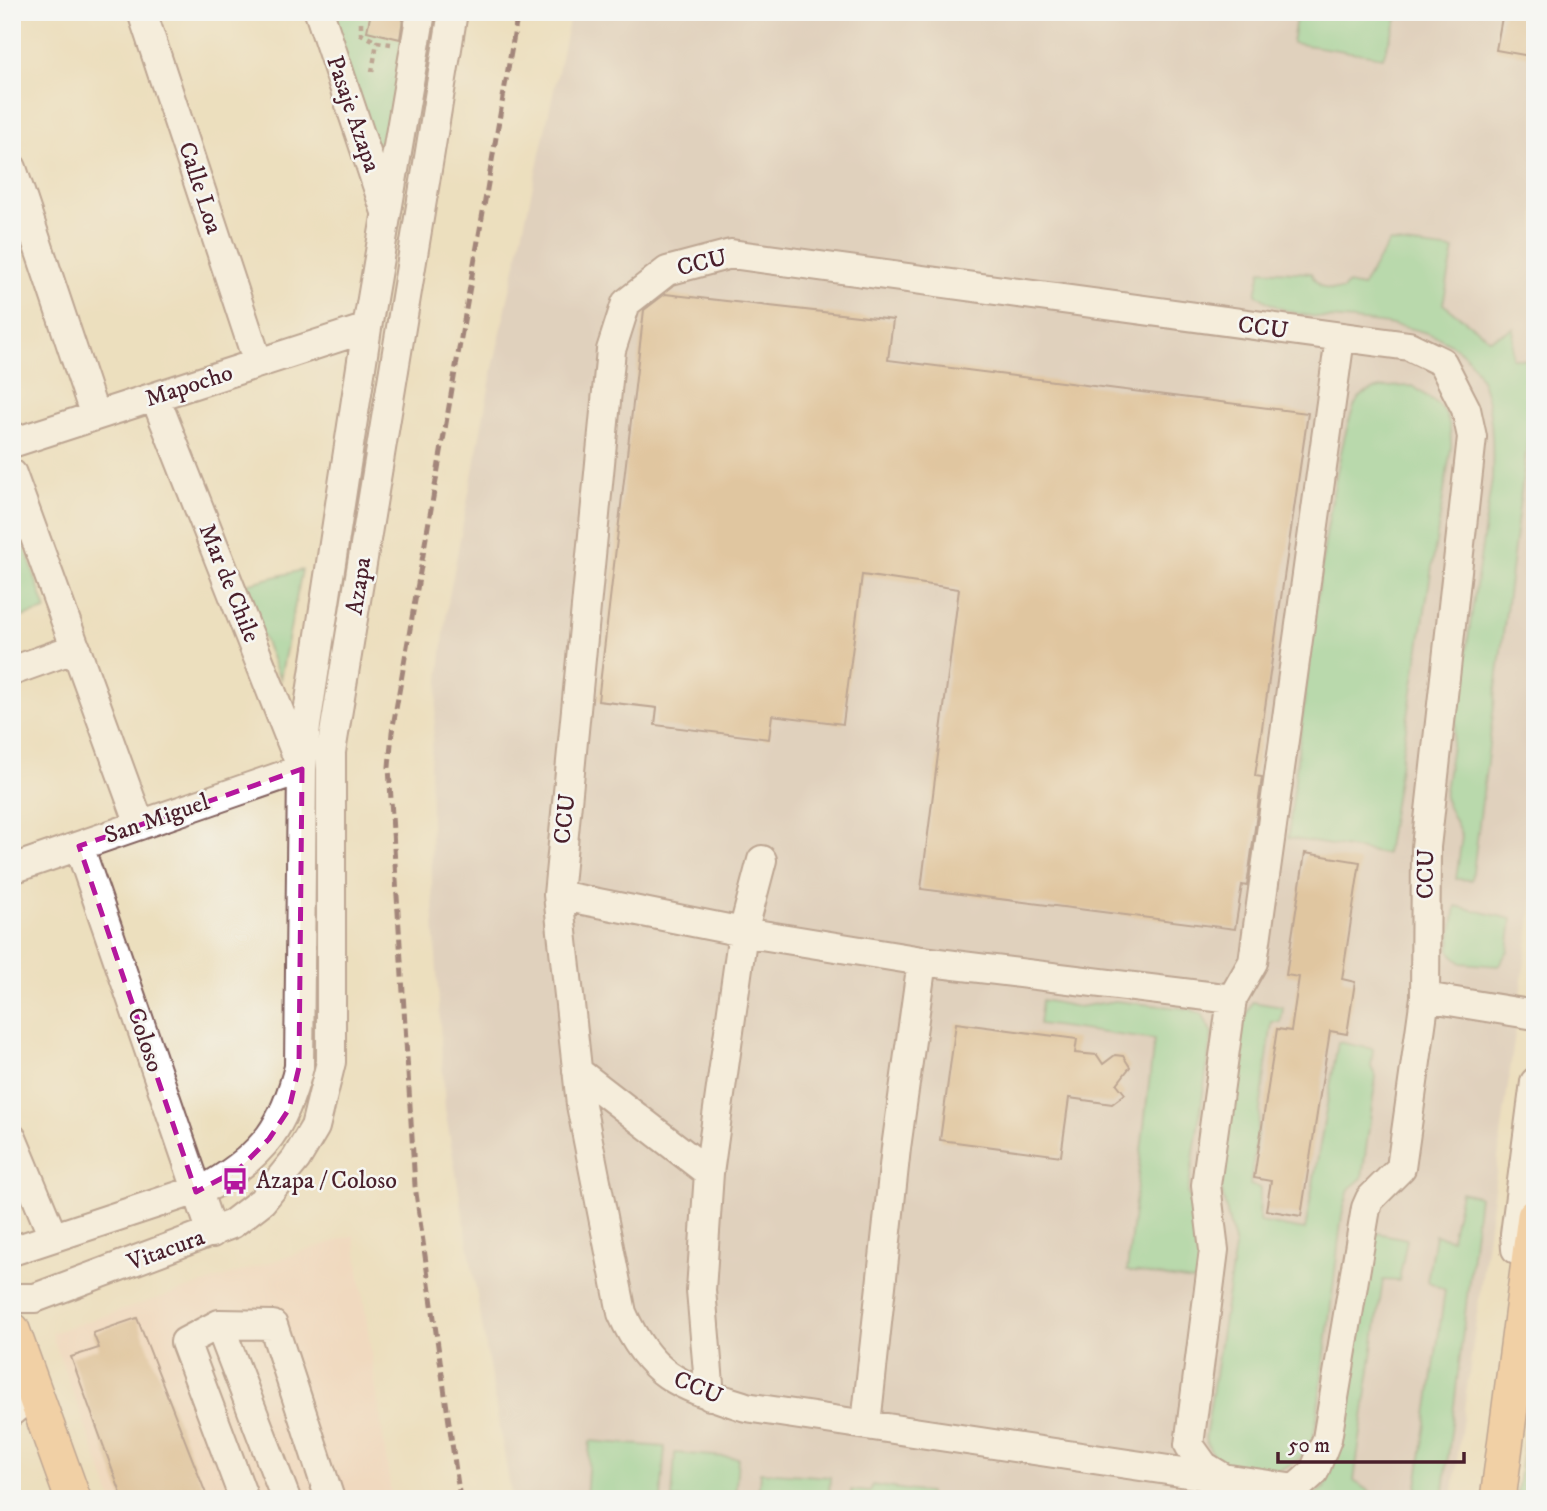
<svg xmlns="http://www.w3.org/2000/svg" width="1547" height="1511" font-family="'IM FELL DW Pica',serif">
	<rect width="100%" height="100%" fill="#f6f6f2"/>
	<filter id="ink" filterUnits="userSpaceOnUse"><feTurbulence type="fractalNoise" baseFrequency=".0143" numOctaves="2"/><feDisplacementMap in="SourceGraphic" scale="14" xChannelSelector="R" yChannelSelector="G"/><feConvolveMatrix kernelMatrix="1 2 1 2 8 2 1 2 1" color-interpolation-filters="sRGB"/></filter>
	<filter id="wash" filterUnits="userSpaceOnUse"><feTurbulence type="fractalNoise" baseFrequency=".00686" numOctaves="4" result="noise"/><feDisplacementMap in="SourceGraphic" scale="28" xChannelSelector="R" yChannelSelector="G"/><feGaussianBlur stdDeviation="1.57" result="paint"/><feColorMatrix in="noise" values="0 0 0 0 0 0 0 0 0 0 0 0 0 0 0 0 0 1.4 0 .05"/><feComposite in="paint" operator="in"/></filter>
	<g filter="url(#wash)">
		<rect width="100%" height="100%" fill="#ecdfbe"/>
		<path fill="#f4d3c1" d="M354,1235L392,1499H112L51,1333Z"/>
		<path fill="#d0c0bc" d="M571,12H1535V886L1452,1499H512L445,1110L432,886L430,764L447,607L492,372Z"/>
		<path fill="#7ad297" stroke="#627861" stroke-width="2" d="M323,12H415L384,171Z
			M1297,12H1400L1383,57L1292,43Z
			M1389,242L1454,250L1443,304L1490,339L1514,328L1512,358L1535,361V429H1529L1472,880L1456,879L1462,836L1444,798L1492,479C1497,351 1464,329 1341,319C1309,317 1281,314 1256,294L1261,270L1311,273C1318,289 1327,290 1343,290L1348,284L1362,287Z
			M1413,386C1442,408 1452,409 1451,448L1386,854L1288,838C1296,777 1331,420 1361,396C1376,385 1396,387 1413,386Z
			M12,507L46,610L12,620Z
			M302,570L280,679L242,585Z
			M1456,906L1512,919L1508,951L1498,966L1461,963L1449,951Z
			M1042,1000L1078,1007L1115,1001L1190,1009L1203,1015L1212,1034L1188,1193L1205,1250L1199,1282L1127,1271L1154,1040L1039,1024Z
			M1252,1002L1283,1007L1281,1022H1272L1250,1185L1260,1188L1259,1222L1305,1230L1338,1042L1373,1049L1371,1067L1376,1077L1362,1178L1349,1189L1342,1215L1317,1418C1315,1427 1314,1438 1310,1445C1297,1471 1253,1481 1227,1470C1216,1465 1210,1450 1205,1439L1235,1247L1218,1175L1236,1042Z
			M1461,1192L1479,1196L1443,1499H1308L1325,1487L1342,1436L1372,1232L1407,1239L1399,1281L1383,1280L1354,1481L1376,1496L1416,1493L1445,1290L1427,1281L1435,1235L1451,1239Z
			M1535,1363V1499H1516Z
			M590,1441L665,1447L661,1499H586Z
			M675,1453L738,1458L735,1499H672Z
			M760,1472L830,1477L829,1499H758Z
			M872,1485L929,1493L928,1499H851V1490L870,1492Z"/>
		<g id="blocks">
			<path fill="#d1a87c" d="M371,12H404L400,39L367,31Z
				M1503,12H1535V57L1496,50Z
				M665,294L893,320L888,360L1308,413L1255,776L1262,777L1247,886L1242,885L1235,929L921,889L959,589L862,575L843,724L772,715L769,739L655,725L657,708L598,701L644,310Z
				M1305,853L1360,862L1342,979L1355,982L1347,1034L1330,1031L1301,1216L1266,1210L1271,1181L1254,1178L1277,1029L1291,1031L1299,977L1286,975Z
				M956,1023L1077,1039L1075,1053L1097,1055L1103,1064L1115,1055L1123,1056L1130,1067L1117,1084L1125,1094L1112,1104L1069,1098L1061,1156L940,1140Z
				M137,1318L208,1499H123L71,1357L99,1348L93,1333Z"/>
		</g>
	</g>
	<g filter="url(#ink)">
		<use href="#blocks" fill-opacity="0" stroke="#83625e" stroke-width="2"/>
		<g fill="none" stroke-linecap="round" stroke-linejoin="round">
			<defs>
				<path id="minor" d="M142,12L258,363
					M319,12L386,212
					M12,168L95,416
					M731,254L1409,346L1442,362L1466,409L1472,437L1426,847L1425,997L1401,1168L1370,1199L1366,1208L1327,1439L1314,1472L1295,1489L746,1407C682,1386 651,1379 622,1313L581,1105L558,895L611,350L626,303L667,271Z
					M12,443L367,328
					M12,474L140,825
					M12,671L76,648
					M79,846L212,1233
					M12,869L302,769L155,397
					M558,895L743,932L922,961L1232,999
					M1425,997L1535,1015
					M577,1071L709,1173
					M12,1138L53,1237
					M1516,1249L1515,1234L1535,1082
					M12,1251L212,1185C265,1153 284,1126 299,1067L302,769L306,726L367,328L421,12
					M12,1298H35L232,1224L262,1201L296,1159L315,1127L331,1062V752L453,12
					M219,1324L185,1342L244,1499
					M710,1396L701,1290L709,1173L743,932L762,860
					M12,1411L35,1391
					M866,1424L896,1148L922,961
					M1222,1477L1204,1466L1189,1445L1214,1250L1206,1185L1232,999L1253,962L1340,338
					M286,1499L219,1324L273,1325L330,1499"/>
				<path id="major" d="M12,1330L73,1499
					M1498,1499L1535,1216"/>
			</defs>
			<use href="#minor" stroke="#83625e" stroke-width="32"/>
			<use href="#major" stroke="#83625e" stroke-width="38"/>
			<path stroke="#83625e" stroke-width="4.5" stroke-dasharray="5 5" stroke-linecap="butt" d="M361,12V34L377,42
				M372,72L377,42L391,44"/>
			<use href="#minor" stroke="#fff" stroke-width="28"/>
			<use href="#major" stroke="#f7be87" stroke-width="35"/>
			<path stroke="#4a1f2b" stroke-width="5" stroke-dasharray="10 5" stroke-linecap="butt" d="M460,1499L415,1186L389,767L392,732L518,12"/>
		</g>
	</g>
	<path d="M0 0H1547V1511H0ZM302,769L299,1067L289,1109L269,1139L239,1169L196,1192L79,846Z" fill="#ecdfbe" fill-opacity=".55" fill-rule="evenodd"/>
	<path fill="none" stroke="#b5179e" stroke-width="5" stroke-dasharray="14 9" stroke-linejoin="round" d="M302,769L299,1067L289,1109L269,1139L239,1169L196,1192L79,846Z"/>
	<defs>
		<symbol id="bus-bare" viewBox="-9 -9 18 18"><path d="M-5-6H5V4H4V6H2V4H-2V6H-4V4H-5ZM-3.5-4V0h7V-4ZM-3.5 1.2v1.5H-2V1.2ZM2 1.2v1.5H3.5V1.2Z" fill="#b5179e" stroke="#f6f6f2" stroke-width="2.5" paint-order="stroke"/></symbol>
	</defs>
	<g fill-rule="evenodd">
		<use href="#bus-bare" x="216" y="1162" width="38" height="38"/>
	</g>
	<g text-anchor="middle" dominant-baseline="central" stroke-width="5" stroke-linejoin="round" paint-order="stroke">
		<g font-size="24" fill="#4a1f2b" stroke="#f6f6f2">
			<text transform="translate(353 114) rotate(71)">Pasaje Azapa</text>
			<text transform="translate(200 188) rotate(72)">Calle Loa</text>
			<text transform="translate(702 263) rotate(-13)">CCU</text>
			<text transform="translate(1263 328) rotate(8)">CCU</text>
			<text transform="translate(189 386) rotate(-18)">Mapocho</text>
			<text transform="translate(229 583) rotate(68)">Mar de Chile</text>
			<text transform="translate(359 586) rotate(-81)">Azapa</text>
			<text transform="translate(157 819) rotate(-19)">San Miguel</text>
			<text transform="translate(565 819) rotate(-84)">CCU</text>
			<text transform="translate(1426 874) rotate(-89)">CCU</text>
			<text transform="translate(145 1040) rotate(71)">Coloso</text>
			<text transform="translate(166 1250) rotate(-20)">Vitacura</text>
			<text transform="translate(698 1388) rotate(23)">CCU</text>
		</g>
		<g font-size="24" fill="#4a1f2b" stroke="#f6f6f2" text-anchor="start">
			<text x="256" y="1181">Azapa / Coloso</text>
		</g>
	</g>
	<rect width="1547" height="1511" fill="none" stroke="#f6f6f2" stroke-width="42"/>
	<path d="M1278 1452v10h186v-10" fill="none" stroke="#4a1f2b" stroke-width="3.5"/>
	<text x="1288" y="1452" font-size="21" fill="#4a1f2b" stroke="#f6f6f2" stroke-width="5" paint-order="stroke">50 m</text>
</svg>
